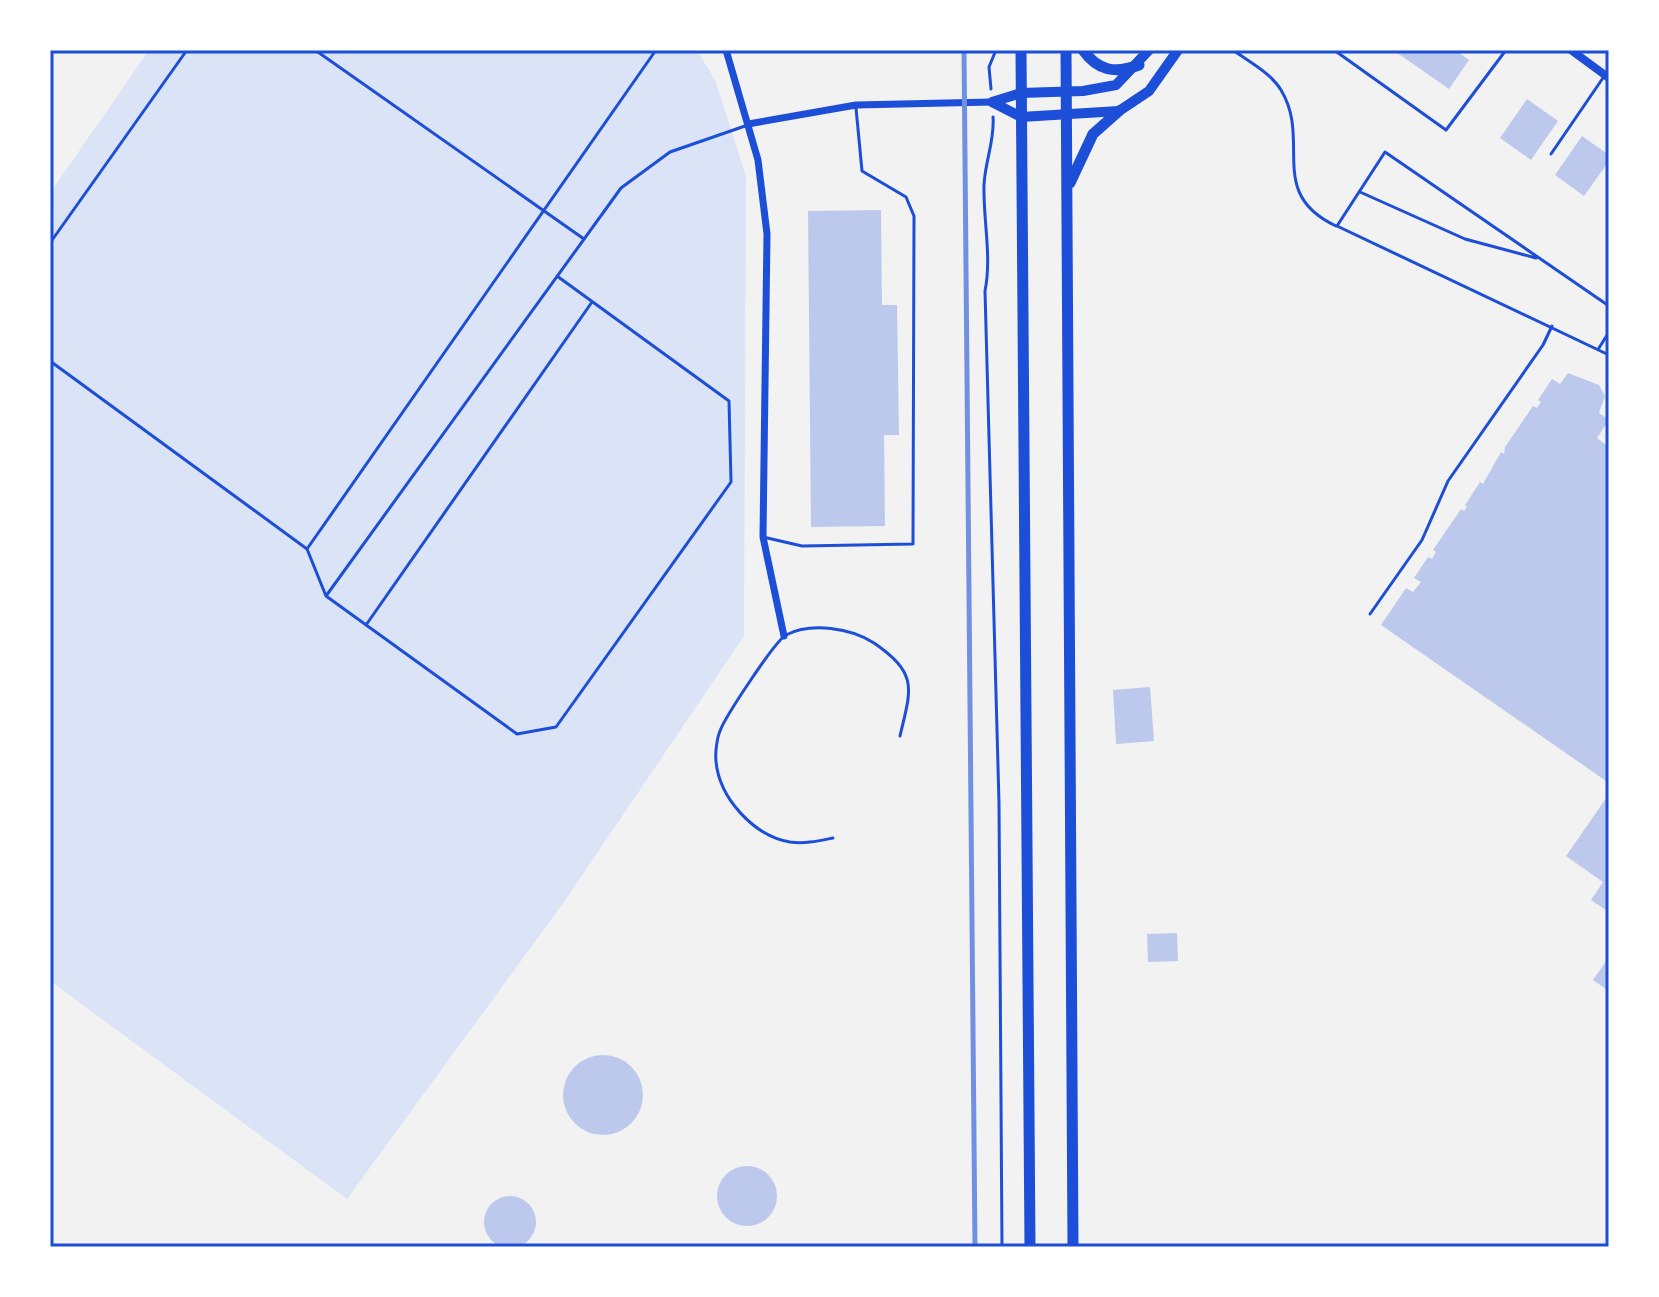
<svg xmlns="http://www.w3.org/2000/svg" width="1659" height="1297" font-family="'PT Sans Narrow',sans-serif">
	<rect width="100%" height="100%" fill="#f2f2f2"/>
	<path fill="#dbe4f7" d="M149,50H697L716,82L746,177L744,636L564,902L347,1199L50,981V193Z"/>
	<path fill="#bdc9ec" d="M1393,50H1455L1469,60L1449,89Z
		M1527,99L1558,121L1531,160L1500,138Z
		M1582,136L1609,155V161L1584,196L1555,175Z
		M881,210L882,305H897L899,435H884L885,526L811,527L808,211Z
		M1568,373L1599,385L1605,396L1599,413L1609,420L1597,438L1609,447V783L1381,625L1406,588L1413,592L1421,582L1414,578L1428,557L1432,559L1436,552L1433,550L1461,509L1464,511L1467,507L1465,505L1480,482L1483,484L1501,452L1504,454L1505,447L1533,406L1537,408L1541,402L1538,400L1552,379L1560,384Z
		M1150,687L1154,741L1116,744L1113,690Z
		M1609,794V912L1591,900L1603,882L1566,856Z
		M1177,933L1178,961L1148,962L1147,934Z
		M1609,957V991L1593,980Z
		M563 1095a40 40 0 1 1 80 0a40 40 0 1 1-80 0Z
		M717 1196a30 30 0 1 1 60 0a30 30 0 1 1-60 0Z
		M484 1222a26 26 0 1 1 52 0a26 26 0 1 1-52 0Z"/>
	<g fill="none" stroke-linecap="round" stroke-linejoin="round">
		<path stroke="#1d4ed8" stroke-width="3" d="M991,89L989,67L996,50
			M993,117C995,140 985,161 984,185C983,220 992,256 985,291L999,803L1002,1247"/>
		<path stroke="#1d4ed8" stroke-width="3" d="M315,50L584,239
			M1233,50C1248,61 1271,73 1281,90C1312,141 1266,193 1336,226
			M1334,50L1446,130L1506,50
			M1551,154L1605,75
			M1360,192L1465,239L1536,258
			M50,243L187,50
			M1609,306L1385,152L1337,226L1609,355
			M1599,348L1609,332
			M50,361L307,549L326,596L517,734L556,727L731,482L729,401L557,276
			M763,537L802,546L913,544L914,216L906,197L862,171L856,108
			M307,549L656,50
			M326,596L621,188L670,152L745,126
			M1370,614L1422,540L1448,481L1543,345L1552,326
			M366,625L592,302
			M833,838C818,841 805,844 790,842C754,836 719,798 716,761C715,753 717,738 720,731C725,717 775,641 786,635C811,622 851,628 874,643C919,674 911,689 900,736"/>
		<path stroke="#1d4ed8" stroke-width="7" d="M726,50L758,160L767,234L763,537L784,636
			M748,124L856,105L992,102"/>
		<path stroke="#1d4ed8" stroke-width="8" d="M1571,50L1609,78"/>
		<path stroke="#1d4ed8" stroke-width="10" d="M992,102L1021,117L1119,111L1149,91L1178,50
			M992,102L1021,93L1083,91L1116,85L1149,50"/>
		<path stroke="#1d4ed8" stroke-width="11" d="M1021,50L1030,1247
			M1066,50L1073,1247
			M1083,50C1098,71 1115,74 1139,65
			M1070,183L1093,134L1119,111"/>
		<path stroke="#7290e2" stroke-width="5" d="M964,50L975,1247"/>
	</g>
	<rect width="1659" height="1297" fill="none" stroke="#ffffff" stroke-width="104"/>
	<rect x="52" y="52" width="1555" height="1193" fill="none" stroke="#1d4ed8" stroke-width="3"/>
</svg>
